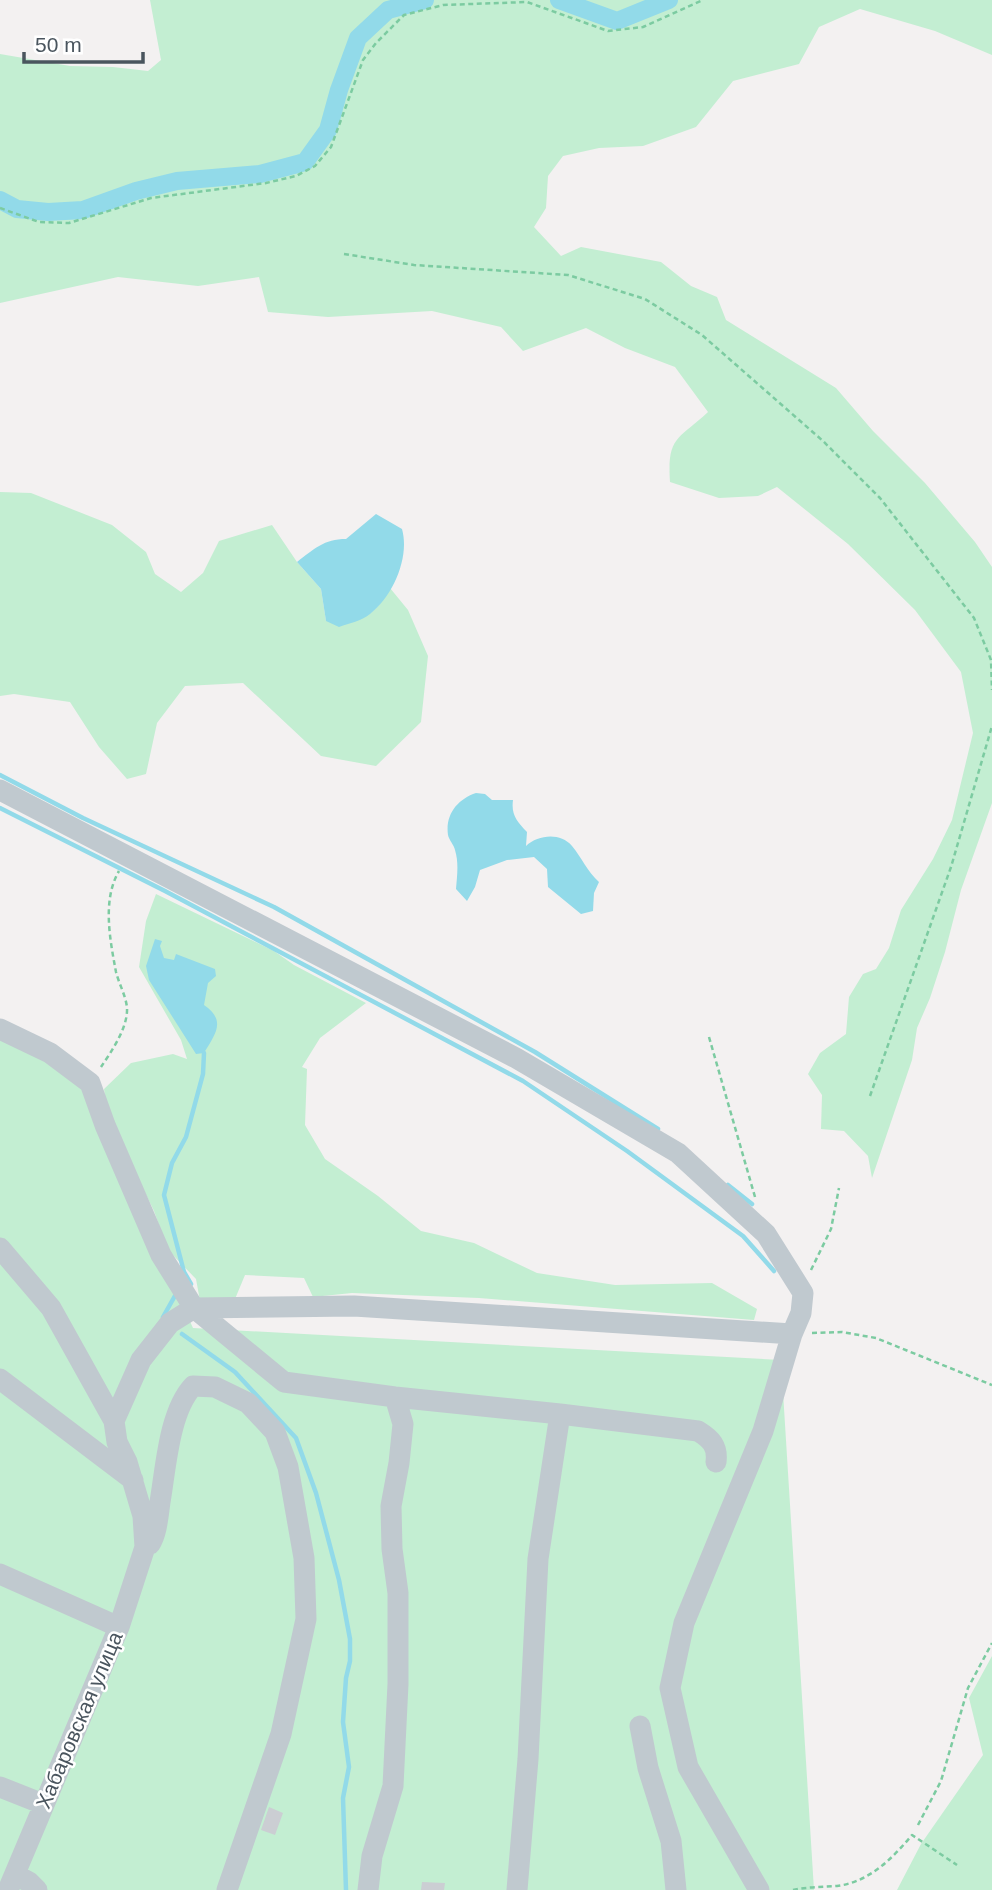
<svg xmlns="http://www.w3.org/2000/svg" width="992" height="1890" font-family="Helvetica,sans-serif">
	<rect width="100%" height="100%" fill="#f3f1f1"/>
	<path fill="#c3eed2" d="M150,0H992V55L935,31L860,9L819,27L799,64L733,81L696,127L643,146L599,148L563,156L548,176L546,208L534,227L561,256L581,247L661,262L691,286L717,297L726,320L836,388L873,431L925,483L975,542L992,567V803L961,890L945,952L930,998L917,1028L912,1060L872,1178L868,1156L844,1131L821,1129L822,1095L808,1074L820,1053L846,1034L849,997L863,974L876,969L889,948L901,910L933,859L952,820L973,733L961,672L915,610L848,544L777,487L758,496L719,498L670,482C667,436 678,440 708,412L675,367L625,348L586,328L523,351L501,327L432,311L328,317L268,312L259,277L198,286L118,277L0,303V54L70,66L113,67L148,71L161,60Z
		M0,492L31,493L112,525L146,552L155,574L181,592L203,573L219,541L272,525L297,562L321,589L326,621C360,623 374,618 390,588L408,610L428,656L421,722L376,766L321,756L243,683L185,686L157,723L146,774L127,779L99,747L70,702L14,694L0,696Z
		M156,894L274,951L294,965L366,1003L320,1038L302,1067L307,1069L305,1125L325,1159L378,1196L421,1231L474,1243L537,1273L615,1285L712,1283L757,1309L754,1320L479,1298L352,1293L313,1297L304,1278L245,1275L235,1299L200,1301L196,1279L168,1250L154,1211L124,1150L106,1103L104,1089L131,1063L173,1054L187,1059L181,1040L139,967L146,921Z
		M0,1031L69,1057L193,1328L781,1360L814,1890H0Z
		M992,1656V1890H897L921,1844L983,1755L969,1698Z"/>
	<path fill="#92dae9" d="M376,514L402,529C410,557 393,596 370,614C361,621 350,623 339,627L326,621L321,589L297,562C314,549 324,539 346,539Z
		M476,793L485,794L492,800H513C511,815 517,821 527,832L526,846C538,835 560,832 572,846C582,858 587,871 599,882L594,893L593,911L581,914L548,887L547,869L534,857L507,860L480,870L475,887L467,901L456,889C457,876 459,863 455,850C454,845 449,840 448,835C445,814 458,799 476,793Z
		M155,939L162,941L160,946L164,958L174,960L176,954L215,969L216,976L208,983L204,1005C227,1021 215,1034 204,1053L196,1054L149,980L146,966Z"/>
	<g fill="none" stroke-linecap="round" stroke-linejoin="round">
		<path stroke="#92dae9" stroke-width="4.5" d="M0,775L83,818L274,907L535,1052L658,1129
			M0,808L165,891L523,1081L627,1151L743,1236L774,1271
			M728,1185L752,1204
			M191,1284L184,1272L164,1195L172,1163L186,1137L203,1074L204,1053
			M163,1317L176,1294
			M182,1334L235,1372L296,1438L316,1493L339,1580L350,1639V1661L346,1678L343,1722L349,1767L343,1798L346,1890"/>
		<path stroke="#92dae9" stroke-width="18" d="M559,0L617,21L669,0
			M0,200L17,209L48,212L83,210L136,191L177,181L260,174L305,162L328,130L339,90L358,38L388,10L425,0"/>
	</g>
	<path fill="#cbced3" d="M269,1807L283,1813L275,1835L261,1830Z
		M422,1882L445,1883L444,1890H421Z"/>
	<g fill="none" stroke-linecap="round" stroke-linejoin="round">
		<path stroke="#7ccba1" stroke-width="2.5" stroke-dasharray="5 3.5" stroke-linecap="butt" d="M0,208L39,222L69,223L151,198L266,183L296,176L315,166L331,147L363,60L376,43L404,15L443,5L527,2L608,31L643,27L703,0
			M344,254L414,265L568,275L645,299L702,335L823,441L880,498L974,618L991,660L992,690
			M709,1037L755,1197
			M101,1067C111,1052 128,1028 127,1008C126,996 119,984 116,972C110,940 102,900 119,871
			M870,1096L951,867L992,726
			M811,1270L831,1229L839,1188
			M812,1333L842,1332L876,1338L992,1385
			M918,1825L941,1781L968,1688L992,1643
			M793,1890C807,1887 822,1887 837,1886C869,1882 892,1859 912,1835L957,1865"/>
		<path stroke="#c0c9cf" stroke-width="21" d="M0,790L516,1058L678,1153L766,1234L803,1293L801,1313L792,1334
			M0,1029L50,1053L90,1083L105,1125L161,1255L194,1308L284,1382L395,1397L560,1414L538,1559L528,1759L517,1890
			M0,1248L51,1308L114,1421
			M0,1379L133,1480
			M560,1414L698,1431C711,1439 718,1446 716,1462
			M150,1544C157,1533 158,1516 160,1502C166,1467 169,1412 193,1386L215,1387L248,1403L275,1432L288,1467L304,1558L306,1619L281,1734L227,1890
			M0,1574L119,1627
			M640,1726L648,1768L671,1841L676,1890
			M0,1787L43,1804
			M16,1875L29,1882L37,1890
			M8,1890L119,1627L145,1547L143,1516L127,1462L117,1442L114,1421L141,1360L170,1323L194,1308L354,1306L792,1334L763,1431L684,1623L670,1688L688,1767L759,1890
			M368,1890L372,1856L393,1786L398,1684V1593L392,1549L391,1506L399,1463L403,1424L395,1397"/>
	</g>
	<g text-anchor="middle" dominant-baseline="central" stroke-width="5" stroke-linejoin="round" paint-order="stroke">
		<g font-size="21" fill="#4a555e" stroke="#fff">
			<text transform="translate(79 1720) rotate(-67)">Хабаровская улица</text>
		</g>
	</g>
	<path d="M24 52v10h119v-10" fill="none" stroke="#4a555e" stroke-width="3.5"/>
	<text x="35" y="52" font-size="21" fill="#4a555e" stroke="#ffffff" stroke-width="5" paint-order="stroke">50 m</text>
</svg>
